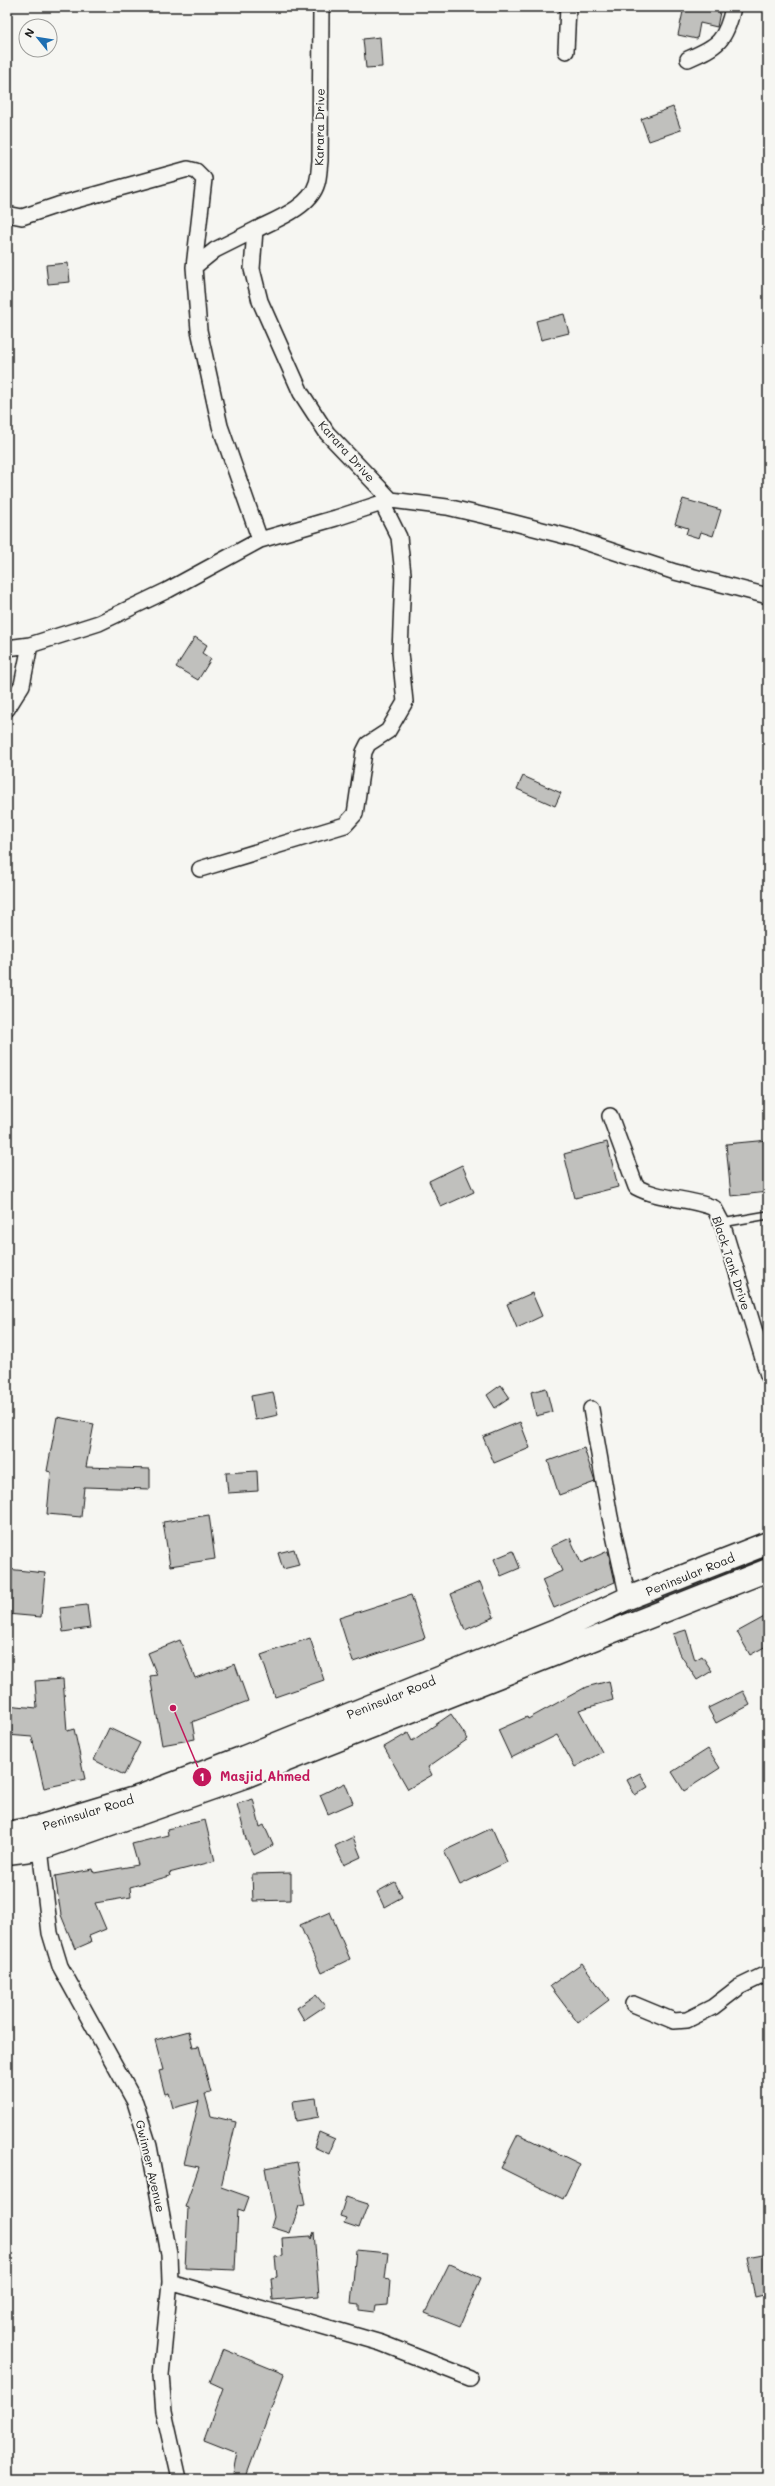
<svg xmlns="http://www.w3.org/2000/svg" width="775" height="2486" font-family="Mali,sans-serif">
	<rect width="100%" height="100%" fill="#f6f6f2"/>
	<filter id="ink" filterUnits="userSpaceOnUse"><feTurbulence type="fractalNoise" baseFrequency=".025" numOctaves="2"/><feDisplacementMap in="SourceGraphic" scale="8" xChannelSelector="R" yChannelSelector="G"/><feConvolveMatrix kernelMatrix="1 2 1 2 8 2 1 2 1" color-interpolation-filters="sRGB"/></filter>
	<g filter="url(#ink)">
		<path fill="#c0c0bd" stroke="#1c1c1c" d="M684,7H721L717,27L700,23L697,39L678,35Z
			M380,37L382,67L366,68L363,39Z
			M673,107L681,130L649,141L641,119Z
			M68,263L70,282L48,284L46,265Z
			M564,314L569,333L541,340L536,321Z
			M683,499L721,510L713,536L701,532L699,538L686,534L688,528L675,524Z
			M195,637L207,645L202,653L211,659L198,680L176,667Z
			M523,776L561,793L555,806L517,789Z
			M768,1140V1192L731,1196L726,1144Z
			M607,1142L618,1187L575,1198L564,1154Z
			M462,1165L474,1192L441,1207L429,1181Z
			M532,1293L542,1316L517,1328L507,1304Z
			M501,1385L510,1398L495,1408L487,1395Z
			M546,1388L552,1412L536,1416L531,1392Z
			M273,1392L278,1415L255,1420L251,1396Z
			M57,1417L94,1424L86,1467L150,1469V1489L84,1487L81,1517L47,1514L51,1472L47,1471Z
			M520,1422L530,1448L494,1463L483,1437Z
			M584,1448L595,1482L559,1495L548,1461Z
			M257,1471L258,1491L228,1493L226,1473Z
			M209,1515L215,1559L170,1566L163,1522Z
			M570,1538L581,1563L608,1551L615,1582L554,1608L542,1580L562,1571L551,1547Z
			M294,1549L299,1565L283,1569L278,1553Z
			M513,1551L520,1568L501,1576L494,1559Z
			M7,1569L45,1573L41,1617L7,1614Z
			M480,1582L494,1617L465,1630L451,1594Z
			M411,1595L425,1638L353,1662L339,1618Z
			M87,1605L90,1628L63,1632L60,1608Z
			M768,1615V1645L750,1655L737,1632Z
			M686,1630L695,1660L702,1656L712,1671L697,1680L678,1651L673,1634Z
			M310,1638L324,1680L275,1697L261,1655Z
			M180,1640L195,1678L235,1664L248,1701L192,1722L195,1739L162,1745L150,1676L157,1675L148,1653Z
			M63,1679L67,1731L74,1729L85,1779L44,1788L32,1737L7,1735V1705L37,1708L35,1681Z
			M609,1681L613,1700L579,1710L602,1752L575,1767L557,1735L511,1758L498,1730L527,1717L528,1719L586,1687Z
			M743,1691L750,1705L716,1723L708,1708Z
			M451,1714L468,1739L428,1767L432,1775L408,1789L384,1747L408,1733L412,1741Z
			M109,1728L140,1743L124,1775L94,1760Z
			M708,1749L720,1768L684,1791L672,1772Z
			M640,1773L648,1787L635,1795L627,1780Z
			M345,1783L353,1803L328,1814L320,1795Z
			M253,1799L260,1827L264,1825L273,1845L254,1855L246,1839L237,1804Z
			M205,1820L215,1861L169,1873L170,1876L130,1887L131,1897L95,1903L106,1929L89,1936L91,1942L75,1949L61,1915L55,1876L93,1869L94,1873L138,1865L132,1844L168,1835L167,1829Z
			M492,1828L507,1862L460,1885L444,1851Z
			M353,1837L361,1857L344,1865L335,1846Z
			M291,1873V1900L253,1901L252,1874Z
			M395,1882L402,1897L384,1907L377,1892Z
			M330,1912L350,1959L321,1973L300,1925Z
			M582,1963L609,2000L578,2023L550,1986Z
			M316,1995L325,2006L304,2020L297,2008Z
			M189,2031L193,2047L199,2046L211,2093L205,2094L211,2116L236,2122L221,2187L249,2197L244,2211L238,2209L235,2270L185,2268L188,2208L185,2207L199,2167L184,2164L199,2101L173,2108L169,2093L165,2094L159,2071L163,2070L155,2040Z
			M316,2098L319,2117L296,2121L293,2101Z
			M319,2132L335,2139L329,2154L314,2147Z
			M518,2134L580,2164L563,2199L501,2168Z
			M297,2162L305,2205L299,2206L290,2233L271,2227L274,2217L265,2168Z
			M346,2197L368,2204L359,2228L344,2223L346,2218L340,2216Z
			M314,2232L319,2296L273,2300L271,2278L277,2277L275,2257L283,2256L282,2238L311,2236V2239Z
			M356,2250L388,2253L385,2279L390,2280L388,2305L376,2306L375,2312L359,2310V2305L351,2304Z
			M768,2253V2294L755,2297L747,2257Z
			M449,2264L481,2278L460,2327L425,2313Z
			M223,2349L284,2374L246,2477L233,2474L237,2453L204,2440L223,2388L210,2382Z"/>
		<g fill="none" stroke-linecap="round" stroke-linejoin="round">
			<defs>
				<path id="lane" d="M722,1223L768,1215"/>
				<path id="street" d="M321,7L320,161C319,168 319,177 317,183C310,208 275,220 255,230L252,269L260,301L301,393L327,433L391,500
					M566,51L568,7
					M688,59C718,46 726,41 733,7
					M7,214L22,217L58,205L188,169L196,171L204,179L194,267L199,330L220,426L260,540
					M194,267L215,250L255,230
					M391,500L447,507L507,521L573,538L675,572L768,596
					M7,648L30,645L99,623L168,590L260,540L336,518L391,500
					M7,709L22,685L30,645
					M200,869L345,825L355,814L364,752L368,744L388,731L405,702L400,653L403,574L399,537L382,503
					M610,1116L636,1187C660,1200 688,1197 714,1208L722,1223L768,1375
					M591,1409L610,1517L628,1598
					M39,1840L50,1933L60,1966L135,2102L149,2146L169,2254L170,2282L161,2375L164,2412L179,2479
					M633,2004L674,2021L687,2020L713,2007L739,1987L768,1973
					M170,2282L381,2343L470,2378"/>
				<path id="primary" d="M7,1833L38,1827L141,1796L244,1757L568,1626L628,1598L768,1543
					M7,1853L39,1849L244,1777L768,1570"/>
			</defs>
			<use href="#lane" stroke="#1c1c1c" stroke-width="10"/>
			<use href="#street" stroke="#1c1c1c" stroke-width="18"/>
			<use href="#primary" stroke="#1c1c1c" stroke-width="25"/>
			<use href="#lane" stroke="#f6f6f2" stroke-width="7"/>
			<use href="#street" stroke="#f6f6f2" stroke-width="15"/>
			<use href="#primary" stroke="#f6f6f2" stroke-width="22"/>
		</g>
	</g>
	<g text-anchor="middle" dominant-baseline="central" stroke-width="4" stroke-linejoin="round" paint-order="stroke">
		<g font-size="12" fill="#1c1c1c" stroke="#f6f6f2">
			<text transform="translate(319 127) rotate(-89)">Karara Drive</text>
			<text transform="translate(347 451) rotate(48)">Karara Drive</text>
			<text transform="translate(732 1263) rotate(72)">Black Tank Drive</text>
			<text transform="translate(690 1574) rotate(-22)">Peninsular Road</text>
			<text transform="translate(391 1697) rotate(-22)">Peninsular Road</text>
			<text transform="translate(88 1812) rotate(-17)">Peninsular Road</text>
			<text transform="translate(151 2166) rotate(77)">Gwinner Avenue</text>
		</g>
	</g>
	<path fill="none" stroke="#c2185b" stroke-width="1.5" d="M173 1708L202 1777"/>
	<g fill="#c2185b" stroke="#f6f6f2" stroke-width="1.5">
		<circle cx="173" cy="1708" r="4"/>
		<circle cx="202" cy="1777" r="10"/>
	</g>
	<g font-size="12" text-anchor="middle" font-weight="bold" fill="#fff">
		<text x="202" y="1781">1</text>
	</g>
	<g font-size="13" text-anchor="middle" font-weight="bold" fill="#c2185b" stroke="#f6f6f2" stroke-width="4" stroke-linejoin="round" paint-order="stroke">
		<text x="265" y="1781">Masjid Ahmed</text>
	</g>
	<rect width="775" height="2486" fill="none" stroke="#f6f6f2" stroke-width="24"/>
	<rect x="12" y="12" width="751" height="2462" fill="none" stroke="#1c1c1c" stroke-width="1.5" filter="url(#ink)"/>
	<g transform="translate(38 38) rotate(300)"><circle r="19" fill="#f6f6f2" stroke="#9f9f9c"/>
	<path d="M0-3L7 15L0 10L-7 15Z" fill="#1f6fb2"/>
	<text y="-6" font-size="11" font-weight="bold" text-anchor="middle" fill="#1c1c1c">N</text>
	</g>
</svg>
